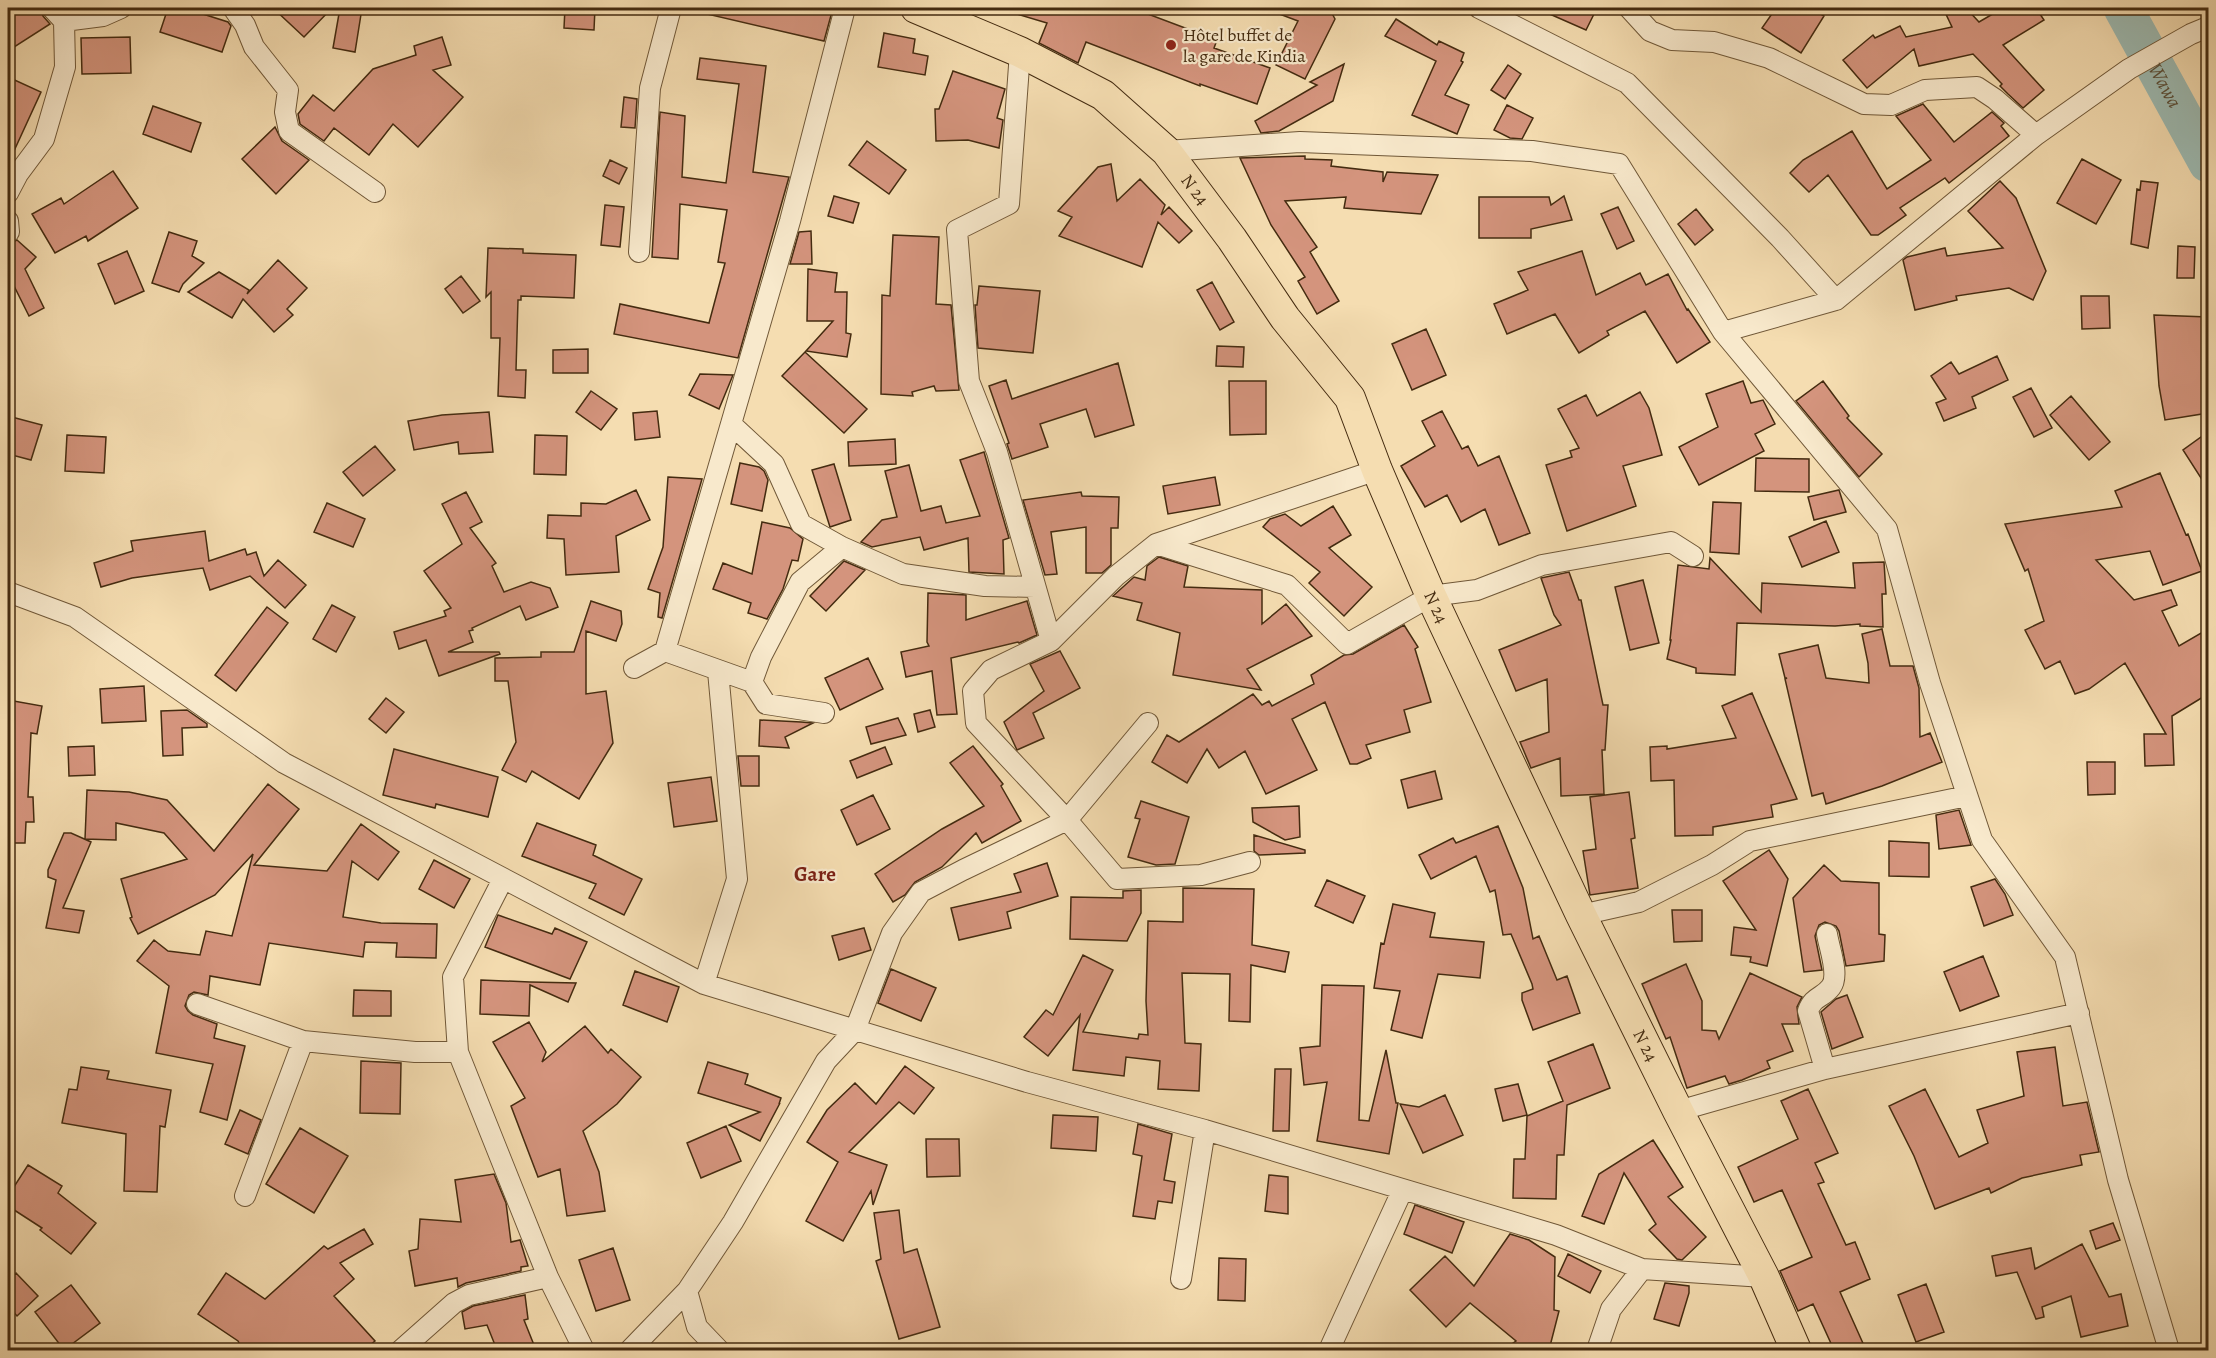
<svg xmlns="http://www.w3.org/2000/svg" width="2216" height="1358" font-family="Alegreya,serif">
	<rect width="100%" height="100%" fill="#f5ddb1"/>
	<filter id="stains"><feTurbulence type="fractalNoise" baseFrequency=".00333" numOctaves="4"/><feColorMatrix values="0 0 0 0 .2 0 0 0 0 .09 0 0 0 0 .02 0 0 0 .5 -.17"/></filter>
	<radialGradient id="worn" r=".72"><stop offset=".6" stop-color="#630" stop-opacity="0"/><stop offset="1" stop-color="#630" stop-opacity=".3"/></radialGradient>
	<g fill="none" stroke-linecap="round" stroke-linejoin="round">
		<path stroke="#9dbbb3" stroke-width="39" id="s1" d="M2123,8L2208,163"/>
	</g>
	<path fill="#d4947d" stroke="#442b10" stroke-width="1.5" d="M8,8H40L43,16L50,24L8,51Z
		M168,8H184L228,22L231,26L222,52L160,32Z
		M273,8H332L304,37Z
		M340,8H362L355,52L333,48Z
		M565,8H595L594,30L564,28Z
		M708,8H833L824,41L707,14Z
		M1011,8H1132L1217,40L1214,48L1270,68L1257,104L1200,84V86L1086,42L1078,63L1039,43L1047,23L1010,12Z
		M1266,8H1329L1335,19L1305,79L1276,65L1298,21L1266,9Z
		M1536,8H1597L1586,30Z
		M1776,8H1811L1824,16L1801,53L1762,28Z
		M1943,8H1966L1979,22L2003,8H2036L2044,20L2003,45L2044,90L2023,108L2008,94L2000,86L2002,84L1973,54L1919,66L1914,49L1867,88L1843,60L1873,35L1875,38L1900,26L1906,37L1952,27Z
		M1396,19L1437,45L1439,41L1464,53L1461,61L1463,62L1445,95L1469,105L1457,134L1412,115L1436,61L1385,36Z
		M884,33L915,39L913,53L928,56L925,75L878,67Z
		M130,37L131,73L82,74L81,38Z
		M442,37L451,65L433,70L463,97L418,147L393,124L369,155L334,128L324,141L300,124L298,114L313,95L334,111L373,69L416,55L414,46Z
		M700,58L766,66L753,172L789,177L738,358L614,334L620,304L709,323L725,263L718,262L727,210L680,204L678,259L652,257L660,112L685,116L682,177L726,183L739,84L697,79Z
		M1344,64L1333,101L1279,131L1261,133L1255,121L1317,85L1310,82Z
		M1508,65L1521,74L1505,99L1491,90Z
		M953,71L1005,89L997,118L1003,120L999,148L968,140L936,141L935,109H939Z
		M8,77L41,92L8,164Z
		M624,97L637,99L635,128L621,127Z
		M1923,104L1954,142L1992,112L2004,123L2001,126L2009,136L1949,183L1945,178L1900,208L1906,215L1878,235H1871L1828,175L1809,192L1790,173L1803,160L1852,131L1887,189L1931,160L1896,116Z
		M1507,105L1533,118L1522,139L1510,138L1494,130Z
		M153,106L201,123L191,152L143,134Z
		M275,127L282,141L309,160L276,194L242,159Z
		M867,141L906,170L889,194L849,165Z
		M1305,156V159L1332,160L1331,166L1383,172V182L1387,172L1438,175L1421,214L1344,208L1346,197L1285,201L1317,247L1310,252L1339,301L1317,314L1298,281L1305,277L1271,225L1240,158Z
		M2082,159L2121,180L2096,224L2057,203Z
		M610,160L627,168L619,184L603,176Z
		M1111,164L1117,201L1140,179L1165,205L1161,215L1169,207L1192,231L1179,243L1158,222L1142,267L1059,236L1072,217L1058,211L1098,167Z
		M113,171L138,208L88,241L86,236L55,253L32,214L61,198L64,204Z
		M2000,181L2016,198L2046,271L2033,300L2009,288L1956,296L1957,300L1915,310L1903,260L1907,257L1945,248L1947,256L2003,248L1968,211Z
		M2141,181L2158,183L2148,248L2131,244L2137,189L2140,190Z
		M834,196L859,203L853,223L828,216Z
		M1564,196L1572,220L1531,229V238H1479V197H1549L1551,205Z
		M605,205L624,207L620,247L601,245Z
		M1618,207L1634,241L1617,249L1601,214Z
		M1696,209L1713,230L1695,245L1678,224Z
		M811,231L812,264H790L799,232Z
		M169,232L197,241L192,256L204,263L183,284L179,292L152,283Z
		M893,235L939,237L936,304L951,305L959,390L936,391L934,386L912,392L913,396L881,394L882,295L890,296Z
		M17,240L36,257L25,269L44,308L29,316L15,288L8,298V244Z
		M2178,246L2195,247L2194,278H2177Z
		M488,248L523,249V253L576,255L574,298L521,296V300H518L516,370H526L525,398L498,396L500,338H491V292L486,297Z
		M127,251L144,291L115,304L98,264Z
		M1582,251L1596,295L1640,273L1646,285L1668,274L1687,310L1688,309L1710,342L1677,363L1645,311L1607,331L1609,335L1579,353L1555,314L1507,334L1494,304L1528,290L1518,272Z
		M278,260L307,288L287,309L293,315L274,332L243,299L232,318L188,292L219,272L249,290L247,294Z
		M808,269L837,273L835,292H847L846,333L851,334L847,357L806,351L833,321H807Z
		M461,276L480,301L463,313L445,289Z
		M1212,282L1234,322L1220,330L1197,290Z
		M979,286L1040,291L1033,353L978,348L975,305H977Z
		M2081,296H2109L2110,328L2082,329Z
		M2154,315L2208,317V413L2165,420L2159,386Z
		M1426,329L1446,375L1412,390L1392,344Z
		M1217,346L1244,347L1243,367L1216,366Z
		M588,349V373H553V350Z
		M805,352L867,409L844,433L782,376Z
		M1997,356L2008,380L1972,397L1976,408L1944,421L1936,403L1946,399L1931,376L1951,362L1959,374Z
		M1118,363L1134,425L1095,437L1086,409L1040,424L1048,447L1012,459L1007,444L1009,443L989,386L1006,380L1012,399Z
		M700,374L733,375L719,409L689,395Z
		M1229,381H1266V434L1230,435Z
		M1743,381L1751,403L1763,400L1775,424L1755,434L1764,451L1699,485L1679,447L1718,427L1706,394Z
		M1823,381L1849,416L1847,418L1882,454L1859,477L1796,401Z
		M2031,388L2052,428L2034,437L2013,397Z
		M591,391L617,409L601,430L576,412Z
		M1640,392L1649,408L1662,455L1623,466L1636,506L1567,531L1546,465L1572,457L1570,451L1579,448L1558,409L1586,395L1597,416Z
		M2071,396L2110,442L2089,460L2050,415Z
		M657,411L660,437L635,440L633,413Z
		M1442,411L1462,449L1468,446L1478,466L1499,456L1530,533L1499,545L1485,509L1461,522L1447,495L1425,507L1401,466L1435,446L1422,421Z
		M489,412L493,452L459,454L458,442L414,450L408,421L442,415Z
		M8,416L42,425L31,460L8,454Z
		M2208,432V489L2183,450Z
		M67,435L106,437L104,473L65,471Z
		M535,435L567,436L566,475L534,474Z
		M895,439L896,464L849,466L848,442Z
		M375,446L395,470L363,496L343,472Z
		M984,452L1009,538L1003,540L1004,574L969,572L968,538L924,550L920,537L872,547L861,542L882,520L897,517L885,471L909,465L921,511L941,506L946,523L980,516L960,460Z
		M1756,458L1809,459V492L1755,491Z
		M740,463L759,467L764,471L768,480L762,511L731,504Z
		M834,464L851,520L830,527L812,470Z
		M2160,473L2186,535L2188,534L2202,571L2163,585L2150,551L2096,560L2134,600L2171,590L2177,605L2162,611L2179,646L2208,629V694L2172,716L2174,765L2145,766L2144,734H2166L2125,663L2089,689L2075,694L2060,661L2045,669L2025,630L2044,621L2028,569L2025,571L2005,524L2122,507L2115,491Z
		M668,477L702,479L662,618L658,617L660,593L648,589L663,547Z
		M1215,477L1220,505L1168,514L1163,486Z
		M636,490L650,520L616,536L619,572L566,575L564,539L547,538L548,515L581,516V503L606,504Z
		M1839,490L1846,512L1814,520L1808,497Z
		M466,492L482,522L470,528L496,563L492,566L504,592L531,582L550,588L558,607L526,620L520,606L472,628L473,630L469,631L473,642L448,652H499L500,654L439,676L426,640L399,649L394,632L446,616L444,611L451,608L424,571L462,544L442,504Z
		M1081,492L1082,496L1119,497L1118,528H1111V565L1102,573H1086V527L1051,532L1057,574L1045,575L1023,500Z
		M1713,502L1741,503L1739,554L1710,552Z
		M327,503L365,519L353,547L314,532Z
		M1333,506L1351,535L1329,548L1372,587L1344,616L1309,583L1320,572L1263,527L1270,519L1285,514L1301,526Z
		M1826,521L1839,552L1802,567L1789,537Z
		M762,522L790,528L803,539L798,561L792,560L783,589L767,619L748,613L751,603L713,589L723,563L752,574Z
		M205,531L209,561L245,549L247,555L256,552L264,576L278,560L306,585L285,608L250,576L210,590L203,568L132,578L101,587L94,563L133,551L131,541Z
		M1159,557L1188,566L1184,587L1262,590V624L1286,604L1312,636L1247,669L1261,690L1173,675L1180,633L1137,620L1142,603L1113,596L1134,577L1145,580L1147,566Z
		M1710,558L1761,612L1762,583L1855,588L1853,563L1884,562L1886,594H1882L1883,627L1860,626V624L1835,626L1737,623L1735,675L1696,673V668L1667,659L1671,640H1670L1678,565L1709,569Z
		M844,561L865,570L826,611L810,596Z
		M1569,572L1579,600H1581L1603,705H1608L1605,750H1602L1604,794L1561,796L1560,758L1531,768L1520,742L1549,732L1547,679L1516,691L1499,650L1561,625L1554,615L1541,578Z
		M1643,580L1659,643L1630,650L1615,587Z
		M928,593L966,595V620L1027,601L1037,635L1019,643L1018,642L951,658L957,714L937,715L932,671L906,677L901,652L929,646L927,642Z
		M591,601L621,611L622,624L616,641L586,631V694L606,691L613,743L579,799L532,771L526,782L502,770L516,742L508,681H495V658L541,657V652H574Z
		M332,605L355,617L336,652L313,639Z
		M267,607L288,623L236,691L215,675Z
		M1404,625L1418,647L1415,649L1431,702L1404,710L1410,732L1366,745L1371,758L1357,764H1350L1325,702L1292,719L1317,770L1266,794L1245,751L1219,768L1207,749L1187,783L1152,762L1167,735L1179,742L1253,694L1262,705L1269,701L1272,706L1314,684L1311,675L1344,655L1353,654Z
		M1882,629L1890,666H1913L1919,688L1920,737L1930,733L1942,762L1882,786L1826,804L1823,793L1812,796L1785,679L1787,678H1785L1779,654L1818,645L1826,678L1869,683L1868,663L1862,634Z
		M1060,651L1080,688L1033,713L1044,738L1017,750L1004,722L1044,691L1030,664Z
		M868,658L883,689L840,710L825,678Z
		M144,686L146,721L102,723L100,689Z
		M1752,693L1797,799L1771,805L1773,817L1713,827V835L1675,836L1674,780L1651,781L1650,747L1667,746V749L1736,738L1722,706Z
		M386,698L404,712L386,733L369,719Z
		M8,700L42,706L37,734L31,733L28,797H33L34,822H26L25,843H12L10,779H8Z
		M187,710L207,724V727L182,728L183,755L163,756L161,711Z
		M930,710L935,727L918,732L914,714Z
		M898,718L906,735L871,744L866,727Z
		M760,720L801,722L813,723L785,737L789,748L759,746Z
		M94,746L95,775L69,776L68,747Z
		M973,746L1003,784L1001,786L1021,821L982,843L976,833L942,867L915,882L905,895L893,902L875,874L942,829L984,806L950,763Z
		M885,747L892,764L857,778L850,761Z
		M394,749L498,777L488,817L436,804L435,808L383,795Z
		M738,756H759V786H741Z
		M2087,762H2115V794L2088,795Z
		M1435,771L1442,799L1408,808L1401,780Z
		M711,777L717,821L674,827L668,783Z
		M268,784L299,809L254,865L327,871L361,824L399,852L378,880L352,861L343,917L381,923L437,924L436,958L396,957L397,943L365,942L363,957L269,943L260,985L210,976L208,995L194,992L189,995L185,1006L188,1011L193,1015L217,1024L214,1038L245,1046L227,1120L200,1112L213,1064L156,1053L169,986L137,961L154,940L168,951L200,955L206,931L232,936L253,854L215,895L138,934L130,918L132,917L121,879L187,859L164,833L116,823V840L85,839L87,790L129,792L167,800L214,851Z
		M1629,792L1635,838L1631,839L1638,888L1590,895L1583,851L1596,849L1590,797Z
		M873,795L890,829L857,845L841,810Z
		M1141,801L1189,817L1175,864L1156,865L1128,857L1140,819L1135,818Z
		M1299,806L1300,837L1285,840L1253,822L1252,808Z
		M1959,810L1971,845L1939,849L1936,815Z
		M537,823L596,845L593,855L642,879L624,915L589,898L596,884L522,856Z
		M1498,826L1523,888L1533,939L1539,936L1557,980L1567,976L1580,1013L1533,1030L1522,1000V993L1533,989L1532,984L1511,934L1503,935L1495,890L1490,892L1476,856L1431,879L1419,855L1453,838L1456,843Z
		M64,833H71L91,842L63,908L84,911L79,933L46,928L56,880L48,877V870Z
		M1254,835L1305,850V853L1259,855L1254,851Z
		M1889,841L1929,843V877L1889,876Z
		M1769,850L1788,879L1767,966L1750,962L1751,957L1731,955L1734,927L1756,930L1723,881Z
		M434,860L470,879L454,908L419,889Z
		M1047,863L1058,896L1007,912L1011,928L959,940L951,908L1021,892L1014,874Z
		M1824,865L1841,881L1879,883V934L1885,935L1884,961L1846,966L1839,931L1836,926L1825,922L1819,925L1815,936L1822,970L1804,972L1793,898Z
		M1995,879L2005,894L2013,915L1984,926L1971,887Z
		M1327,880L1365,896L1353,923L1315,906Z
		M1183,888L1254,889L1252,945L1289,952L1285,972L1251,965L1250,1022L1229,1021L1230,974L1182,973L1185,1043L1201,1044L1199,1091L1158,1089L1160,1061L1126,1057L1124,1076L1073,1070L1080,1015L1048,1056L1024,1037L1046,1010L1053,1015L1083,955L1113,970L1083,1032L1138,1039L1139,1034L1148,1035L1146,1001L1148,921L1183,922Z
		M1141,890V913L1127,941L1070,939L1071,897L1123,898V891Z
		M1393,904L1435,913L1430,937L1484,942L1480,978L1438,974L1422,1038L1391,1030L1400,991L1374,988L1381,943L1384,944Z
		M1672,910H1702V941L1674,942Z
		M498,915L552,934L555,928L587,942L570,979L485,947Z
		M864,928L871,950L839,960L832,936Z
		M1983,956L1999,996L1960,1011L1944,972Z
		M1686,964L1702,1001V1030L1716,1031L1719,1039L1750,973L1802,997L1797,1007L1799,1024H1782L1793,1051L1767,1061L1770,1068L1742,1080L1729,1084L1725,1076L1687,1088L1670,1037L1666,1039L1642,984Z
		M891,969L936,988L921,1021L878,1003Z
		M635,971L679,987L667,1022L623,1005Z
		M481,980L530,982L576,983L568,1002L530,985L529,1016L480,1014Z
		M1322,985L1364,986L1359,1120L1369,1121L1386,1050L1396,1103H1398L1389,1154L1317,1141L1327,1082L1304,1085L1300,1048L1320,1046Z
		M354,990L391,991V1016H353Z
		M1847,995L1863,1037L1832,1049L1821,1012L1836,999Z
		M529,1022L546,1052L542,1062L585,1026L608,1053L611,1049L641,1077L617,1104L583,1131L599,1172L605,1211L567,1216L560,1169L538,1177L511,1106L525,1098L493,1042Z
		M1593,1044L1610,1088L1567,1105L1564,1155H1557L1556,1199L1513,1198L1514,1159H1525L1527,1116L1563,1101L1548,1062Z
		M2055,1047L2063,1106L2087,1102L2099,1152L2080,1155L2082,1165L2022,1178L1991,1193L1989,1188L1935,1209L1914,1156L1889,1106L1925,1089L1959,1157L1988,1143L1977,1110L2024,1096L2017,1052Z
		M361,1061L401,1063L400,1114L360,1113Z
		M708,1062L748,1074L745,1084L781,1098L779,1104L780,1103L760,1141L729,1125L760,1112L698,1093Z
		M905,1066L934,1088L914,1114L899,1102L849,1152L887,1165L873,1205L871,1191L843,1241L806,1221L838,1162L807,1142L827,1110L855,1083L876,1104Z
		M81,1067L109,1071L107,1079L171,1090L165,1127L160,1126L157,1192L124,1191L126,1134L62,1123L69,1089L77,1090Z
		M1275,1069H1291L1289,1131H1273Z
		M1518,1084L1527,1115L1503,1121L1495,1089Z
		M1808,1089L1838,1153L1815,1163L1824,1182L1818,1184L1846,1245L1855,1242L1870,1279L1840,1292L1866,1350H1834L1813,1304L1798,1311L1780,1271L1812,1257L1782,1190L1754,1202L1738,1167L1798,1139L1781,1101Z
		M1445,1095L1463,1135L1423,1153L1400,1104L1419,1107Z
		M240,1110L261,1120L248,1154L225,1144Z
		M1053,1115L1098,1117L1096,1151L1051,1148Z
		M1138,1124L1172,1134L1164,1180L1175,1182L1172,1203L1158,1201L1155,1219L1133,1216L1142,1156L1133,1154Z
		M726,1126L741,1161L701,1178L687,1143Z
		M300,1128L348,1156L314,1213L266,1184Z
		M926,1139H959L960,1176L927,1177Z
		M1653,1140L1683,1187L1668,1197L1706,1237L1682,1260L1677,1259L1649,1230L1656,1224L1624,1173L1604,1224L1582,1216L1599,1174Z
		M28,1165L62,1186L58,1193L96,1223L71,1254L40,1230L42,1228L8,1206V1196Z
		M494,1174L506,1203L511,1242L520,1240L528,1266L521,1267V1271L466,1283L458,1287L457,1278L415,1286L409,1251L418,1249L420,1219L461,1222L455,1180Z
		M1269,1175L1288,1177V1214L1265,1211Z
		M1415,1205L1464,1222L1452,1253L1404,1234Z
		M899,1210L904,1253L917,1249L940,1327L899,1339L876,1261L881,1259L874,1213Z
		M2113,1223L2120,1240L2096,1249L2090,1231Z
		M364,1229L373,1244L340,1263L354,1279L334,1296L375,1341L364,1350H243L238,1341L198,1314L226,1273L265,1299L324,1246L328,1249Z
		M1510,1234L1529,1240L1555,1257L1554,1310L1559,1311L1549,1350H1503L1516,1341L1470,1303L1446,1327L1410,1290L1445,1256L1474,1286Z
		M2082,1244L2109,1297L2121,1294L2128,1326L2081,1337L2071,1296L2042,1307L2044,1317L2036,1319L2017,1272L1996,1276L1992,1256L2031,1248L2035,1269Z
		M613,1248L630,1300L596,1311L579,1260Z
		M1568,1254L1601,1271L1590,1293L1558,1276Z
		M1219,1258L1246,1259L1245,1301L1218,1300Z
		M16,1273L38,1296L17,1316L8,1306V1281Z
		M1665,1283L1689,1286V1293L1679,1326L1654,1319Z
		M1926,1284L1944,1332L1916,1342L1898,1295Z
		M71,1285L100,1323L64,1350L35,1312Z
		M525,1295L528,1319L524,1320L536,1350H497L487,1325L465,1329L462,1312L473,1306Z"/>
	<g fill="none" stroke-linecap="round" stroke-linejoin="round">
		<defs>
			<path id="minor" d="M52,8L64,21L103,16L121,8
				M233,8L245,25L254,47L288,90L285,112L289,131L375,192
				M1479,8L1627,83L1780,238L1836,300
				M1629,8L1650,31L1672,40L1714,42L1769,58L1864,104L1891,105L1925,90L1977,87L1995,99L2036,135
				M1020,52L1009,204L957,230L969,381L997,452L1051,641L991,670L973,691L976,723L1067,820L1117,879L1201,875L1250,862
				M1166,151L1300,142L1532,151L1619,164L1723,332L1887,529L1930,683L1982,840L2065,957L2118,1180L2169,1350
				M8,193L18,174L44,139L65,67L64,21
				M8,221L9,232
				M639,252L650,88L671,8
				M1723,332L1836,300L2036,135L2129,69L2191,34L2208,27
				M731,424L774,464L801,524L842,547L903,574L985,586L1035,587
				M1156,544L1287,585L1347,644L1431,596L1477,590L1542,565L1671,542L1693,556
				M8,592L75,617L284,763L704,984L1027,1082L1205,1130L1556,1235L1642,1269L1764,1277
				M1051,641L1116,576L1156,544L1377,470
				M665,651L790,221L845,8
				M634,668L665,651L752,682L766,704L824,713
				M752,682L761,657L800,582L842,547
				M503,879L453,977L458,1052L548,1277L584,1350
				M1581,915L1639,902L1712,865L1750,841L1967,796
				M704,984L737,879L718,671
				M197,1004L303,1041L415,1052H458
				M1825,1069L1808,1011C1813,996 1823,998 1831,987C1840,975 1829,948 1827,934
				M1678,1111L1825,1069L2079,1013
				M245,1196L303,1041
				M1181,1279L1205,1130
				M687,1291L697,1327L719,1350
				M401,1350L454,1303L469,1295L548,1277
				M630,1350L687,1291L733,1222L826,1061L855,1030L892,933L921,892L963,870L1067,820L1148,723
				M1329,1350L1402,1191
				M1597,1350L1611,1309L1642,1269"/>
			<g id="primary">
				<path id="s2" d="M916,8L1020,52L1103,95L1166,151L1232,239L1285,318L1350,398L1377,470L1431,596L1581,915L1678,1111L1764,1277L1796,1350"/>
			</g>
		</defs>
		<use href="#minor" stroke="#705838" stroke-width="22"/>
		<use href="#primary" stroke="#442b10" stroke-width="32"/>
		<use href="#minor" stroke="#f8e9cc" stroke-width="20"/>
		<use href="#primary" stroke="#f5ddb1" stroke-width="30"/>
	</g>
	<circle fill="#8f2418" stroke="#f8e9cc" stroke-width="2" cx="1171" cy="45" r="6"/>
	<g text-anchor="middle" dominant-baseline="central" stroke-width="4.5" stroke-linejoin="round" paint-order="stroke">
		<g font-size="18" fill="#442b10" stroke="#f8e9cc" text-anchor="start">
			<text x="1183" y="35">Hôtel buffet de<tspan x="1183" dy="21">la gare de Kindia</tspan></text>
		</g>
		<g font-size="18" fill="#442b10" stroke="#f8e9cc">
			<text stroke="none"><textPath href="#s2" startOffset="339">N 24</textPath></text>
			<text stroke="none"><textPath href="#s2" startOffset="825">N 24</textPath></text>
			<text stroke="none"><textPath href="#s2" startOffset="1311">N 24</textPath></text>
		</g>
		<g font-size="20" font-style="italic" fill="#5a4f39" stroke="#f8e9cc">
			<text stroke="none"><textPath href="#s1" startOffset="88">Wawa</textPath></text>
		</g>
		<g font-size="21" font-weight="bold" fill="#7a1f14" stroke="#f8e9cc">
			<text x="815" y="874">Gare</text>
		</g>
	</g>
	<rect width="2216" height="1358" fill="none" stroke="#f5ddb1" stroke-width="30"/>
	<rect x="9" y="9" width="2198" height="1340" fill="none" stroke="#442b10" stroke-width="3"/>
	<rect x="15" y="15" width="2186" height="1328" fill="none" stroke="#442b10" stroke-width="1.5"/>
	<rect width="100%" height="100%" filter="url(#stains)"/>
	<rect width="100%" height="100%" fill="url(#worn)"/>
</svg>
